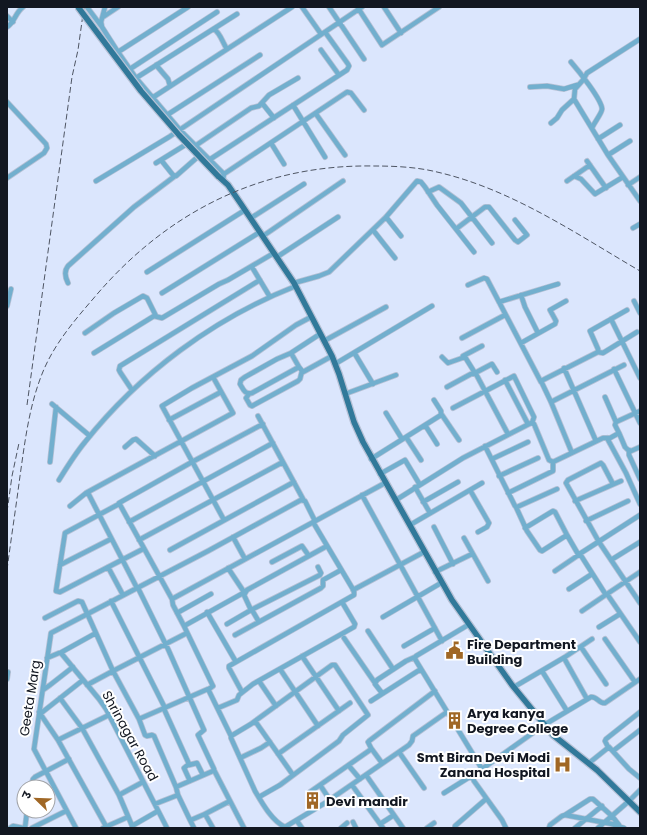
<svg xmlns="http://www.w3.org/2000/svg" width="647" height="835" font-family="Poppins,'Noto Sans Devanagari',sans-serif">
	<rect width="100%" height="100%" fill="#dbe6fd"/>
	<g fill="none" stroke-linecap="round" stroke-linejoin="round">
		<defs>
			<path id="minor" d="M87,7L102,27
				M105,7L101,22L102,27L118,52L136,78L180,130L224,174L223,180
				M302,7L321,34
				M329,7L364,59
				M384,7L401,33
				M358,8L382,45L439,7
				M7,16L13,22
				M103,17L118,7
				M7,27C15,22 15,13 23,7
				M214,29C221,34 222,42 227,49
				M640,39L587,73L583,80L575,89L574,99L608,155L640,201
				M321,50L339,75
				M118,52L188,7
				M571,62C578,70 602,100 602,109C602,113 594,123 592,128
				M156,65L168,79L170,86
				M130,69L217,12
				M136,78L237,14
				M530,87L547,86L564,89L577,85
				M152,98L292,7
				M7,102L46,144L47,148L44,153L7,178
				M262,103L274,118
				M293,105L325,157
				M316,114L345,155
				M167,115L260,55
				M551,123L557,118L562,110L574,99
				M598,139L620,125
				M271,143L284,164
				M195,146L251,108L259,106L269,95L298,78
				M608,155L630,141
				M161,160L173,175L176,176L201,154
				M209,160L347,70L349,66L348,64L325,32
				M587,161L606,188
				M156,163L190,142
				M224,174L347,92L351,93L364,110
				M574,176L581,179L595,194L623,177
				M96,181L169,137L362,7
				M567,181L590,165
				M628,185L640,177
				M428,192L439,187L461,203L492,243
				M386,217L401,236
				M251,218L304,184
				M633,228L640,224
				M456,229L485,207H489L515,240L518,242L527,235L515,220
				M373,230L395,258
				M263,236L343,181
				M277,257L338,217
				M252,267L270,297
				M147,272L245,210
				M68,283C65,277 64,271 68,266L134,207L175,176
				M294,283L319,276L329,272L386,217L417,181L421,182L425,187L437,205L474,252
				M468,285L484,278L487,279L541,382
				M162,293L260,232
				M521,295L525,307L538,333
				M634,301L640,313
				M499,302L558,284
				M7,306L11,289
				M611,319L640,378
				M85,333L114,313L143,296L147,298L156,316
				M462,338L505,315
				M324,341L386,307
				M521,343L555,324L556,321L550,310L566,301
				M598,352L603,353L637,332
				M94,353L154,316L162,318L219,284L228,280L274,253
				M291,353L299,367L303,372L332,356
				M355,354L373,384
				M463,356L482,346
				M442,357L448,363L465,357L475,373L492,364L497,372
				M335,364L432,306
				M299,367L252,393C245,395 243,389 240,384L241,380L245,377L277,359L291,353L320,334
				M564,368L596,441
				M614,369L640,423
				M505,380L528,424
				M447,387L471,374H476L508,434
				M132,390L120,372L119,370L120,366L260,280
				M249,394L246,398L250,405L252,406L298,381L300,379L302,371
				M345,394L396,375
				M605,397L616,422
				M551,402L541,381L598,352V349L590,331L627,310
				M52,404L90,436
				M453,408L514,376L534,417L532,423
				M386,413L402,439
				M442,415L459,440
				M258,416L303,499
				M169,420L221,392
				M263,424L192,462L119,503L172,599L385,483
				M425,425L437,444
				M619,433L625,447L628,450L631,451L640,447
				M406,437L421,460
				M607,438L626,473L640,504
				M485,446L515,506L517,507L557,489
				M125,447L133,440L136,439L155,456
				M629,450V455L640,479
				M572,453L551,402L624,365
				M371,459L441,415V411L434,400
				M492,459L528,442
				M50,462L56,407
				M380,474L405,460L420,485
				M499,476L538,458
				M59,480C67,467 75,454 85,442C139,374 214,318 296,286
				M613,484L603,465L601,463L568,480L566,483L599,542L640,603
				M415,487L430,513
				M470,490L489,523L487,527L478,532
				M88,493L137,588
				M508,493L553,471V462
				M362,495L442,641
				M396,500L463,458L531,423L534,424L549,460L553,462L603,438H610L619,433L615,425L616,422L640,411
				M575,501L621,481
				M423,502L458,482
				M119,504L65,533L56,591L60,592L143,549
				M70,506L86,493L233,413L213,377
				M516,507L527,531L540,550L542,551L567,535L578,554L581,553L640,515
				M224,520L162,406L192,388L252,356L296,325L311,317
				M586,521L628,501
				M129,522L273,443
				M410,525L482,483
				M434,527L453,564
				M525,528L553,511L555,512L567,535
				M233,537L245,559
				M464,538L488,581
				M139,540L283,462
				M170,550L294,482
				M611,560L640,542
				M272,562L302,546L309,556
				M60,565L111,539
				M108,567L123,595
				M228,568L244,592
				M555,571L580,554L606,595
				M435,572L472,554
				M640,572L607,594L640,642
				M138,588L168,649L204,730L198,735L214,769L213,771L176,787L178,795
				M569,589L592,574
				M353,590L424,552
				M172,599L173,605L184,626
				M111,601L165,708
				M251,610L320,575L321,573L318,567
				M252,610L259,622
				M582,611L607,594
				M207,612L236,662
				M177,613L211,594
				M383,617L441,583
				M45,618L76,602L78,601L82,602L113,671L87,685
				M227,624L251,610L244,595L247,590L327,546
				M468,625L416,656L415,659L482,769
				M599,627L620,614
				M368,631L393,669
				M187,633L113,671L139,719L208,689L231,736
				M235,635L321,588L323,586V580L341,570
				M344,638L375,683
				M605,639L635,682
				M404,646L435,628
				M581,647L606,684
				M60,653L96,633
				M302,656L339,711
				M47,658L59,653H61L99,699L106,709L167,828
				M564,658L587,699
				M280,669L318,726
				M542,671L567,711
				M7,679L8,672
				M259,681L276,706
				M514,687L565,657L592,639
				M209,689L213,686L212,684L184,626L245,592
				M43,690L50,685L73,667
				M242,692L229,668V666L354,595V591L313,522
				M382,693L375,684L377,680L406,661L415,657
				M60,698L82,728L119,795
				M371,701L421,669
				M218,708L237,700L239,695L253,684L354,627L355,624L342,602
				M164,709L189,764L184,768L190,781
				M39,712L58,740L107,828
				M40,714L83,680
				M139,719L145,735L147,736L152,735L154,736L176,787
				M255,721L293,775
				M58,740L109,715
				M608,747L605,741L606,739L640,712
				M371,748L382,763
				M613,751L640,730
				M399,752L424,788
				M278,754L350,703
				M240,758L261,748L270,742
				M589,763L609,747L629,769L640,778
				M189,765L197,763L203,775
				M349,766L360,779
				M214,770L244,828
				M366,775L403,828
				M320,785L330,800
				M352,785L383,828
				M31,787L33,779L35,777L69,759
				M310,792L370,750L371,748L368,742L369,741L435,691
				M444,793L468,778L473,777
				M259,797L280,785L339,741L343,735L368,715L335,665H332L251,724L231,736V738L255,791C262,803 272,821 285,827
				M155,804L178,795L190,820H191L205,814L213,828
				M205,814L230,801
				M565,815L590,799H593L612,816L619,825
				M190,820L194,828
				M297,821L302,828
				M353,822L356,828
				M380,824L394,815
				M132,826L158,811
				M285,827L325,803L409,745L412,741L413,736L447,712
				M10,828L13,826L23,828
				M25,828L27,811
				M32,828L66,811
				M76,828L34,749L51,633L208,551L301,500L305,501L315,521
				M103,828L128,817
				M133,828L119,795L143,782
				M341,828L347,823
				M427,828L434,823
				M455,828V826L486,799
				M506,828L502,820L474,781L473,778L475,774L544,725L591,697C597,696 599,704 605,703L640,679
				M549,828L550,825L562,816L565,815L612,824L624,828
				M575,828L602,806
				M598,828L629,801L640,790"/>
			<path id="major" d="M218,176L228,185L241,204L294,283L332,356L339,374L354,422L363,442L452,600L512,685L553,735L597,770L640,812"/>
		</defs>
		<use href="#minor" stroke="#b7c1d5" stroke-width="6"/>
		<use href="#major" stroke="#b7c1d5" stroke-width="8"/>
		<use href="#minor" stroke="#72afce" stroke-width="4.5"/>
		<use href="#major" stroke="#31799a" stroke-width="5.5"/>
		<path stroke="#4e5563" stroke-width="1" stroke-dasharray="6 3" stroke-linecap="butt" d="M27,405L72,77L78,50L84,7
			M7,512L12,476L19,443
			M7,570C11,539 16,507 20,476C25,441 29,407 42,374C53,346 73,322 93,299C165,213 260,164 374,166C394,166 417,167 437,172C511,189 575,233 640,271"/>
		<defs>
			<path id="major-bridge" d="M78,7L141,91L179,135L218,176"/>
		</defs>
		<use href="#major-bridge" stroke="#b7c1d5" stroke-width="8" stroke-linecap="butt"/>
		<use href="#major-bridge" stroke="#31799a" stroke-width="5.5"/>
	</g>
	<defs>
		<symbol id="civic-bare" viewBox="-9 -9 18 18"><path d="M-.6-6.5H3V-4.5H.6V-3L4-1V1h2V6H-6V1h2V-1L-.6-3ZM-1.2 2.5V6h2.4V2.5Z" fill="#a06725" stroke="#fff" stroke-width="2.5" paint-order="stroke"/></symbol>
		<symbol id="building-bare" viewBox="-9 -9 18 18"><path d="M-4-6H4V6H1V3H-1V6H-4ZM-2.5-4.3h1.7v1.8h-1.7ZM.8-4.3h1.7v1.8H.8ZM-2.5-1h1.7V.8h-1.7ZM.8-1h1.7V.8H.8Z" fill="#a06725" stroke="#fff" stroke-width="2.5" paint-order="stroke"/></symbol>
		<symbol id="hospital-bare" viewBox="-9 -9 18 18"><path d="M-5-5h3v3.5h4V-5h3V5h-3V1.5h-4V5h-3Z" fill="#a06725" stroke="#fff" stroke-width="2.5" paint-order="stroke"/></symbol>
	</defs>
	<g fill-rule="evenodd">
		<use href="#civic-bare" x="442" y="638" width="25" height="25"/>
		<use href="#building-bare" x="442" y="708" width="25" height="25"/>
		<use href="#hospital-bare" x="550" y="752" width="25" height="25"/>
		<use href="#building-bare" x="300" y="788" width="25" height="25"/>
	</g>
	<g text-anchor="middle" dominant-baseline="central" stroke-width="4" stroke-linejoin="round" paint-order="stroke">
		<g font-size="13" font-weight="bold" fill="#121721" stroke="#fff" text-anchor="start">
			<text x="467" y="644">Fire Department<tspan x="467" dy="15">Building</tspan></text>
			<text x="467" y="713">Arya kanya<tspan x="467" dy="15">Degree College</tspan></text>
			<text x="550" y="757" text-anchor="end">Smt Biran Devi Modi<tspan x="550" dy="15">Zanana Hospital</tspan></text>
			<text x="326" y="801">Devi mandir</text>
		</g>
		<g font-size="13" fill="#121721" stroke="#fff">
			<text transform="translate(30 698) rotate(-81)">Geeta Marg</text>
			<text transform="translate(130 736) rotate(61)">Shrinagar Road</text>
		</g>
	</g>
	<rect width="647" height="835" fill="none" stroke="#121721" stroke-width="16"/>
	<g transform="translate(36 799) rotate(293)"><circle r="19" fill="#ffffff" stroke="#a0a2a6"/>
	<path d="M0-3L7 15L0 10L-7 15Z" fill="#a06725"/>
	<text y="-6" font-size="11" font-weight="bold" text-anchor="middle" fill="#121721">उ</text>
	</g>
</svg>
